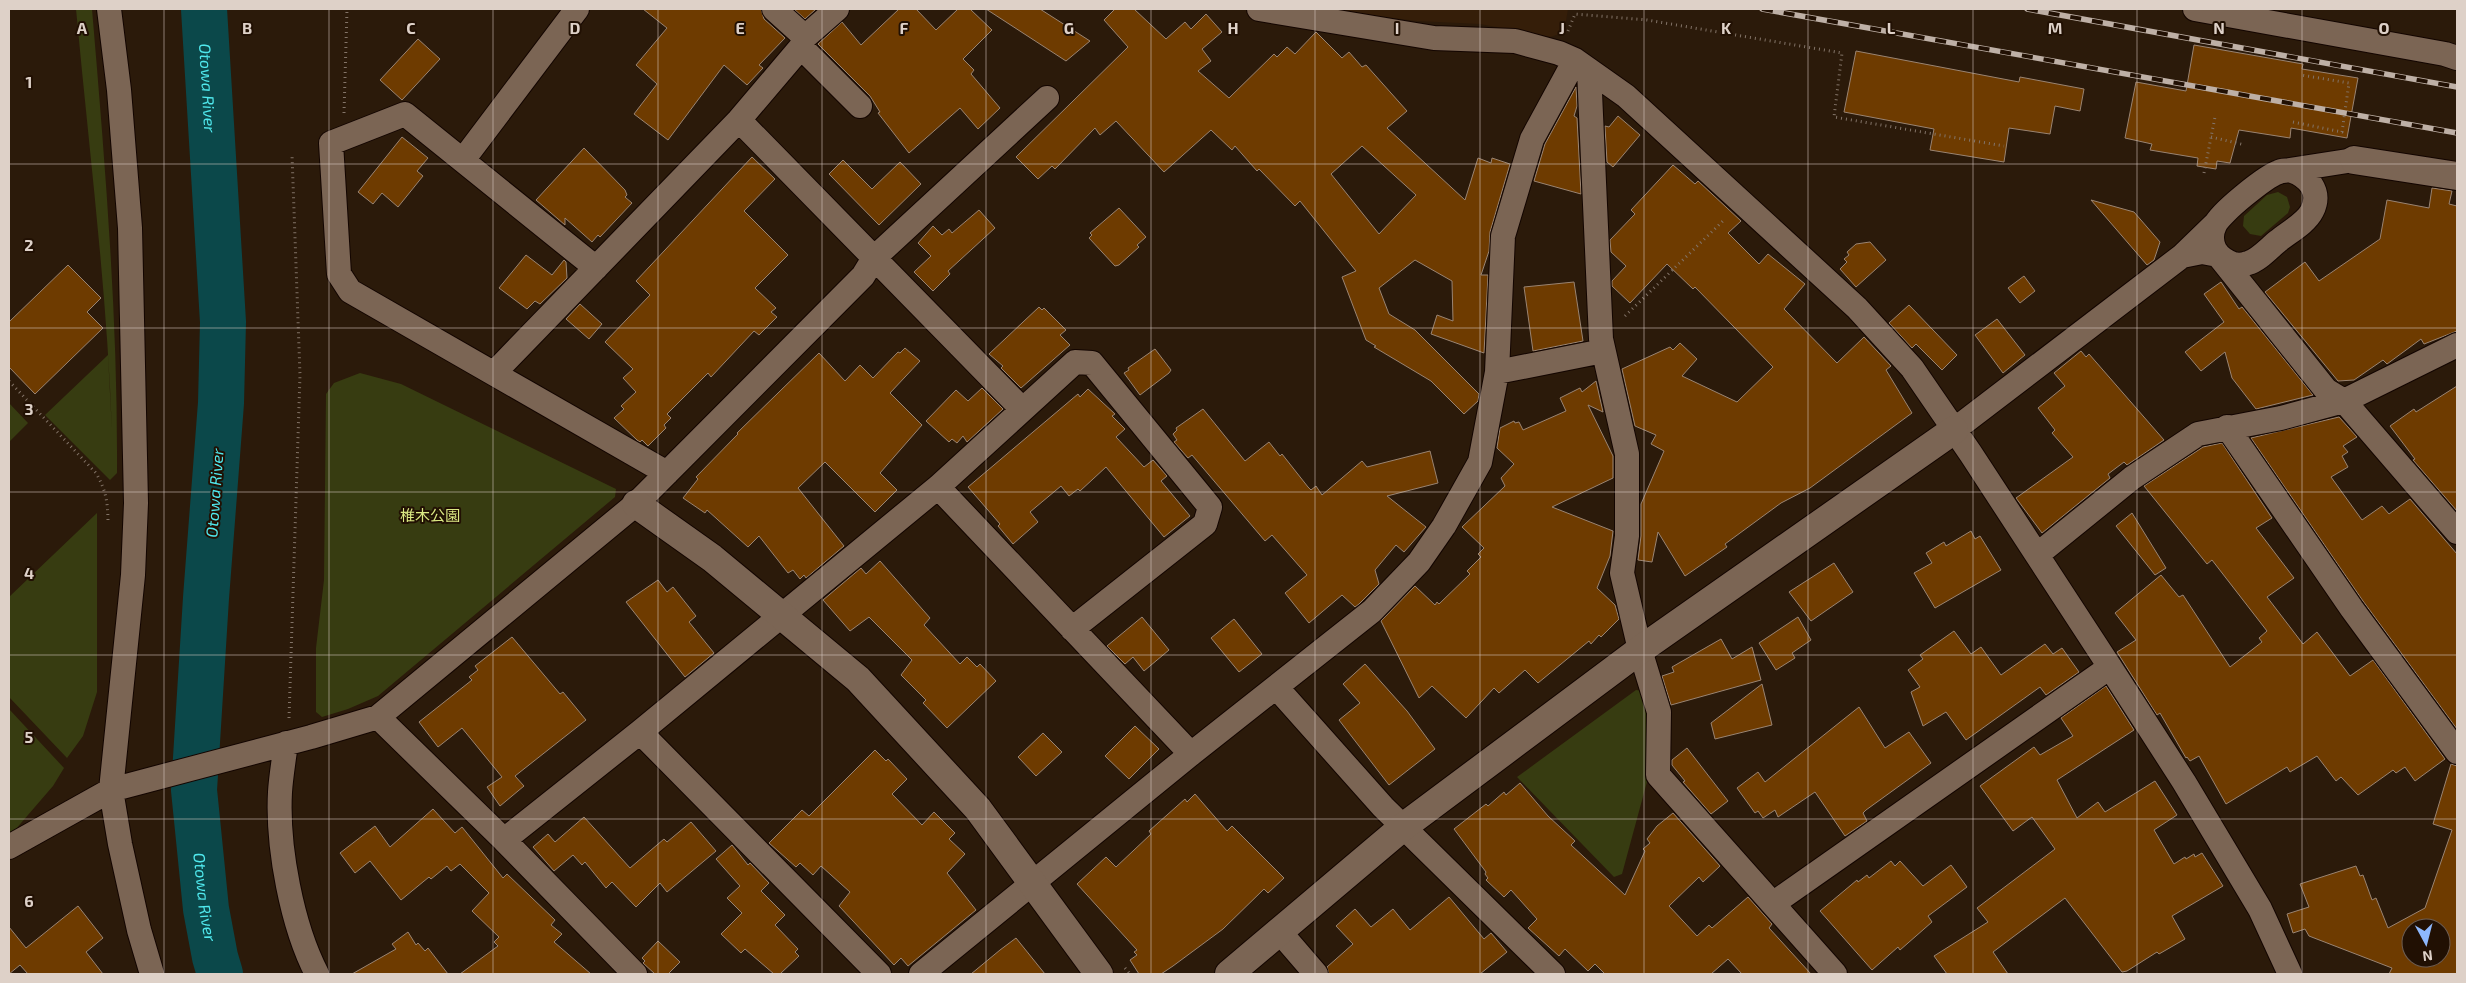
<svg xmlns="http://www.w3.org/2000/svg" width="2466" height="983" font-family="'Exo 2','Noto Sans JP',sans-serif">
	<rect width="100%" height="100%" fill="#2b1a0a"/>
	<path fill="#351e09" d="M1319,9H1568L1564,33L1550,37L1480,24L1417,21Z"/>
	<path fill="#373c11" d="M76,9H92C105,163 118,318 117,473L110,480L45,415L108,355L112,432C107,290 89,150 76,9Z
		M2278,192L2287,197L2290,207L2288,213L2261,236L2250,234L2243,226L2244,216L2267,195Z
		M360,373L401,384L616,489L615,497L378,696L348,709L322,717L316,712V648L324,580L326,394L334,383Z
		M9,403L28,423L9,442Z
		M97,513V692L83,736L67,758L9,697V597Z
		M1636,690L1644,691L1652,719L1651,767L1622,874L1614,877L1517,777Z
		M9,709L64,768L53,786L9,837Z"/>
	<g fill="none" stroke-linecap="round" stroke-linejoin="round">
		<path stroke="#0b484a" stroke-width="46" id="s1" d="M204,9L223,322L221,403L206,598L194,790L206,909L215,957L220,974"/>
	</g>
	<path fill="#6e3b00" stroke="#9a8472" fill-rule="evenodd" d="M643,9H761L764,19L785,38L759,65L763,68L747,85L724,65L668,140L634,114L657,84L636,65L667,28Z
		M794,9H816L805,19Z
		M899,9H916L936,30L958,9H970L992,30L963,59L974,70L971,74L1000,108L978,129L960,108L909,153L878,113L880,112L870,96L818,44L842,22L861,45Z
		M986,9H1040L1090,41L1066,61Z
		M1115,9H1134L1166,39L1185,22L1191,29L1206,14L1222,32L1202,49L1211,61L1198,71L1229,98L1274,54L1277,57L1287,47L1295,54L1316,32L1342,58L1349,52L1362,67L1366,65L1407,111L1387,128L1465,200L1478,158L1491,163L1492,158L1510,164L1490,232L1489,251L1481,275H1488L1484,353L1431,334L1437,315L1453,321L1452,281L1415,260L1379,288L1389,314L1415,330L1479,394L1478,401L1464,414L1431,381L1374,347L1376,346L1366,340L1342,277L1356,271L1300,201L1295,206L1259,169L1257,171L1235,146L1232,150L1211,130L1164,172L1116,121L1100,135L1095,128L1055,169L1052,166L1038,179L1016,157L1128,47L1104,20ZM1362,146L1416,195L1379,234L1331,174Z
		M418,39L440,59L402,100L380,80Z
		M2194,45L2303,64L2302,69L2358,78L2347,138L2291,128L2290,138L2239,130L2230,163L2217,161L2216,169L2197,166L2198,158L2150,150L2152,144L2125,138L2136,82L2186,91Z
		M1856,51L2019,82L2020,77L2084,89L2080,111L2055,106L2050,134L2009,128L2004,162L1930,150L1934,129L1844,112Z
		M1576,87L1577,106L1574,116L1577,118L1581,194L1534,181L1545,144Z
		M1618,116L1640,135L1613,167L1607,162L1605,126L1609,127Z
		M402,137L428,158L417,171L423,176L398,207L382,193L373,204L358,192Z
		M584,148L625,190L627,195L625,197L632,203L600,237L598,235L592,242L565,218V225L536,200Z
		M752,157L775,179L744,211L788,255L755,288L776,308L771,312L777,317L759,335L754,331L711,377L708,373L667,414L671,418L664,425L666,428L648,446L642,440L640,442L637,440L614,418L624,409L621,406L636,392L623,378L633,369L605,342L650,295L636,281Z
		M843,160L872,189L900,162L921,184L879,225L829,174Z
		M1673,165L1695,184L1698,181L1741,221L1728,233L1759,264L1768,254L1805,284L1784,309L1837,363L1864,337L1891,366L1886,370L1912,413L1810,488L1781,503L1725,544L1727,547L1685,576L1658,532L1652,562L1638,560L1641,536V504L1664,451L1651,444L1656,435L1635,426L1622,369L1670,347L1673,350L1680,343L1697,359L1682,376L1737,402L1773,367L1695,287L1693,289L1667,264L1630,303L1612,286V281L1626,266L1611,252L1610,240L1635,214L1631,210Z
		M2432,188L2452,191L2449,204L2457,206V331L2424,344L2421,339L2387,364L2383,360L2354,380L2338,381L2265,292L2305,262L2319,281L2380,239L2387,200L2429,208Z
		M2091,200L2134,212L2160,242L2154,260L2147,265Z
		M1119,208L1146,237L1137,245L1139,247L1119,265L1115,266L1089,238L1092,235L1090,233Z
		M979,210L995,228L948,271L950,274L933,291L914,272L931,256L918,243L933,226L942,235L949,229L952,233Z
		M1870,242L1886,260L1856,287L1840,269L1847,262L1844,259L1849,255L1847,252L1856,244Z
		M526,255L552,275L564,260L566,262L567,278L540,304L535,301L527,309L499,288Z
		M68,265L101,298L87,312L103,328L35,394L9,367V322Z
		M2024,276L2035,291L2020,303L2008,288Z
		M1574,282L1583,341L1533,351L1524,287Z
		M2221,282L2239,309L2242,307L2313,395L2256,409L2232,378L2225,352L2201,371L2185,352L2224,322L2204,294Z
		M580,304L602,324L589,339L566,319Z
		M1909,305L1957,355L1942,370L1916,344L1912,348L1889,323Z
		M1039,307L1042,310L1044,308L1066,330L1060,335L1070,345L1021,388L1001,368L1003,366L989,354Z
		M1997,319L2025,355L2003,373L1975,335Z
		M905,348L920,361L890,393L922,425L880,473L897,490L875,512L825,462L798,488L844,546L806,578L804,575L800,579L793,570L788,573L759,536L748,547L707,510L705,513L683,498L698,479L696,477L738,434L737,433L819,353L845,381L860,365L873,378L898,352L900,353Z
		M1155,349L1171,370L1169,373L1140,395L1124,373L1129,370L1128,368Z
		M2081,351L2086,357L2089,354L2164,440L2127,465L2124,462L2108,474L2110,478L2042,533L2016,498L2073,457L2052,433L2055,430L2038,408L2065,386L2054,373Z
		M1596,381L1603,412L1588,405L1613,456V478L1552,507L1613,531L1610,556L1597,588L1615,605L1619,619L1601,637L1599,635L1591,644L1589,641L1538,683L1525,670L1499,693L1494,688L1466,718L1432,686L1419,698L1381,621L1415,586L1435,605L1437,602L1439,604L1470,574L1467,571L1481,557L1478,554L1484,548L1462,527L1505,486L1501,478L1514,464L1497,448L1500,428L1514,421L1515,423L1519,422L1523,430L1566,411L1560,398L1580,388L1582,392Z
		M2457,386V511L2413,460L2415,459L2390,426L2414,409L2416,412Z
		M982,388L1003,409L967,442L963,436L957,443L952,439L949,442L926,421L956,390L968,401Z
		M1088,389L1115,414L1112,416L1125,429L1116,437L1144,467L1153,460L1167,476L1161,481L1190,516L1164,537L1106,467L1080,491L1078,489L1069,496L1061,486L1030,512L1038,522L1013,544L998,526L1000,524L968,487L1078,394L1080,397Z
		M1203,409L1245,461L1269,442L1280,456L1282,454L1308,487L1311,490L1316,486L1322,495L1362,461L1367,467L1430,451L1438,483L1387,496L1426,527L1404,552L1396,545L1375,570L1379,584L1359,604L1355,607L1342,595L1309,623L1285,593L1307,575L1272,535L1265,541L1192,455L1188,458L1174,442L1177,440L1173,434L1177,430L1176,428Z
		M2339,417L2357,437L2343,446L2348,452L2342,456L2348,467L2331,477L2362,520L2382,506L2389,514L2410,499L2457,554V729L2363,601L2251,438Z
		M2222,443L2272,518L2256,528L2294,578L2267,597L2303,644L2317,632L2350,676L2373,660L2445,759L2415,781L2405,767L2396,773L2393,770L2358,795L2341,777L2336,781L2317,756L2290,772L2287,767L2226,804L2199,756L2190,761L2187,757L2186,758L2160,713L2157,715L2117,652L2136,640L2115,613L2161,575L2179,597L2183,595L2230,667L2262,642L2259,638L2267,631L2212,560L2207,564L2144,486L2203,447Z
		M2132,513L2166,568L2155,575L2116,526Z
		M1971,531L1975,539L1980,536L2001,570L1935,608L1914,573L1932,563L1926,553L1944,542L1946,546Z
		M880,561L930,618L924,625L960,664L967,657L977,667L980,664L996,681L947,728L923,703L926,700L901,675L912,660L869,617L850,631L823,600L861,568L866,574Z
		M1834,563L1853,592L1811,621L1789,592Z
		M658,580L667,592L673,587L696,616L689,622L714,653L685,677L626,602Z
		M1142,617L1169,650L1144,671L1133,657L1125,664L1107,646Z
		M1798,617L1811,640L1792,653L1795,658L1776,670L1759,643Z
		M1234,619L1262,654L1239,672L1211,638Z
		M1954,631L1971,654L1981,647L2001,675L2045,644L2053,654L2062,648L2079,672L2046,695L2040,687L1966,740L1946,712L1923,726L1911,692L1920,687L1908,670L1923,659L1920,655Z
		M512,637L560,694L563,692L586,720L515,776L524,786L500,806L487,787L502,777L462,728L438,747L419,722L472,680L469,677L478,670L475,666Z
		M1721,639L1732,659L1752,647L1761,680L1671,705L1662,676L1674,672L1672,667Z
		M1365,664L1407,711L1435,749L1389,785L1339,720L1360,703L1343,684Z
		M1762,684L1772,725L1715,739L1711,723Z
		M2106,686L2134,730L2057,780L2077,818L2098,802L2105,812L2155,781L2177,815L2154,830L2174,864L2185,857L2186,859L2194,854L2195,857L2202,853L2223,886L2172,916L2185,939L2159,954L2157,952L2127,971L2122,972L2065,898L1993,952L2008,974H1947L1934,956L1988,922L1977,908L2055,849L2032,817L2013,831L1980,786L2034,747L2040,755L2073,736L2061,718Z
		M1859,707L1885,748L1909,732L1931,763L1866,810L1863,813L1867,821L1845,836L1815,792L1778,817L1775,810L1763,818L1758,811L1755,813L1737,788L1758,772L1765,782Z
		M1135,726L1159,749L1129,779L1105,756Z
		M1043,733L1062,752L1036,776L1018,757Z
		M1687,748L1728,801L1711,814L1683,782L1685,781L1672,765V760Z
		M875,750L886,761L888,759L907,779L892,794L922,825L934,812L955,833L949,839L965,854L947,873L976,910L908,966L901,958L894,965L839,906L850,892L821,866L813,875L800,863L796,867L769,843L802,810L809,816Z
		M2451,764L2457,766V974H2389L2392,968L2309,936L2305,929L2293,933L2287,914L2309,907L2300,884L2356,866L2360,876L2363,875L2372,900L2376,898L2388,928L2425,908L2452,830L2433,824ZM2411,928H2441V958H2411Z
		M1520,783L1548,816L1575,841L1571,845L1625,895L1645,851L1643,849L1650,843L1647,839L1657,826L1673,813L1720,866L1703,882L1699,877L1669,906L1697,936L1709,925L1712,928L1748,897L1772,924L1769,928L1811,974H1742L1728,959L1711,974H1605L1595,964L1588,971L1565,949L1559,956L1528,928L1537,919L1511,890L1504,897L1486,880L1488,878L1485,874L1486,872L1454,829L1486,804L1488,806L1504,792L1506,795Z
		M1195,794L1227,831L1232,826L1284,878L1268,893L1264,889L1223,929L1173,966L1161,974H1139L1130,960L1137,955L1134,952L1137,950L1077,884L1106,857L1116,867L1151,834L1149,831L1185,799L1187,802Z
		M433,809L455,833L462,827L503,878L507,874L555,920L551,925L562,934L554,942L591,974H460L498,946L494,942L499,937L472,911L489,893L460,864L451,871L447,866L431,879L429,877L401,900L370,861L355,873L340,853L375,826L390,847Z
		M584,817L630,868L664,839L667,842L691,822L716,851L667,892L660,883L636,907L612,882L606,888L585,862L582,865L573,855L554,871L533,847L548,834L555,842Z
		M732,845L748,865L750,863L769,883L761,891L785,915L775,925L798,949L795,952L799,956L780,974H774L745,949L741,953L721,934L742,913L727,898L740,886L716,859Z
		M1891,861L1895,866L1900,861L1923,886L1951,865L1967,887L1928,916L1932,922L1900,950L1898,947L1872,970L1820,911L1857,880L1858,882L1867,875L1869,878Z
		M1449,897L1484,939L1491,933L1507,952L1480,974H1329L1327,967L1353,944L1336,926L1355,909L1371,927L1393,909L1410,930Z
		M78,906L103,938L86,952L103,974H28L20,965L9,974V927L26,948Z
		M408,932L416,945L418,943L425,951L428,948L448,974H352L396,949L392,944Z
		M1016,938L1045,974H971L1000,950Z
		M658,941L680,962L668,974H655L643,963L645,961L642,958Z"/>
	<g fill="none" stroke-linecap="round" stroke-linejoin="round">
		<defs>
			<path id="minor" d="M109,9L119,90L130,228L136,503L133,575L111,790L120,844L139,930L152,974
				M774,9L805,37
				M1259,9L1434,38L1515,41L1559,53L1575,60L1626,96L1857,308L1912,368L1971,454L2110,667L2184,782L2260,909L2290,974
				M2195,9L2445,54L2457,58
				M801,47L860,106
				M1589,70L1601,339L1627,454V536L1622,573L1640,650L1659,712L1658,775L1835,974
				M739,120L1022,409
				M463,160L577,9
				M2290,170C2308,176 2322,191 2312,211C2306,223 2289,232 2278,241C2269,248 2259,260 2248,263C2243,265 2237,265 2233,264C2225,261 2219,257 2215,250C2211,242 2211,233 2215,225C2220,213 2266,176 2279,172C2282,170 2287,171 2290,170Z
				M2284,171L2354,160
				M2182,256L2202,252L2218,255L2326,390L2344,401L2457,532
				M596,268L405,114L331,143L339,274L350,291L667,473
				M495,372L739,120L801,47L805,37L837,9
				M1497,372L1603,351
				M2227,427L2352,609L2457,752
				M1954,430L2182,256L2215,224
				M938,487L1191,754
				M2037,555L2132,478L2198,434L2281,418L2344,401L2457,345
				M1277,688L1383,807L1553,974
				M378,717L504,840L635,974
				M640,732L879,974
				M286,743C284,759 281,776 280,792C277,847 292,926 317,974
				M504,840L640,732L938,487L1075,362L1092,363L1210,507L1205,524L1072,629
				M9,847L111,790L311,737L378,717L636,504L863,276L874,258L1047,98
				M1774,903L2110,667
				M1279,931L1316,974
				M921,974L1191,754L1372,611L1419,562L1444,526L1480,462L1497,372L1503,236L1532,139L1575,60"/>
			<path id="tertiary" d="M636,504L712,558L858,679L978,809L1099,974
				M1229,974L1403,827L1640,650L1954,430"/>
			<path id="secondary" d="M2354,160L2457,176"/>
		</defs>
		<use href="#minor" stroke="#130500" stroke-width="26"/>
		<use href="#tertiary" stroke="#130500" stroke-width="30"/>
		<use href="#secondary" stroke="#130500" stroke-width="30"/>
		<path stroke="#837468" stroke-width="3" stroke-dasharray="1 4" stroke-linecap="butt" d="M1568,31L1575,14L1647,20L1842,53L1834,117L2004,146
			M344,113L347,9
			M2293,122L2342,132L2349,83L2301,75
			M2211,137L2245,145
			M2204,173L2215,117
			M1625,316L1725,219
			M9,381L96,473C106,490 108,503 108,523
			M289,718L300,375L292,155
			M1125,968L1130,974"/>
		<use href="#minor" stroke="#7b6554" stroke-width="24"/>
		<use href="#tertiary" stroke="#7b6554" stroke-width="28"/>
		<use href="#secondary" stroke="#7b6554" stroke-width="28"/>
		<defs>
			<path id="rail" d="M1762,9L2457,133
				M2027,9L2457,87"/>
		</defs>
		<use href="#rail" stroke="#beb0a6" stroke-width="5.5"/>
		<use href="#rail" stroke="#211003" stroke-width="4" stroke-dasharray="11" stroke-linecap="butt"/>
	</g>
	<path fill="none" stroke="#ded1c8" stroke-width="1" stroke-opacity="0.55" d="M164,9V974M329,9V974M493,9V974M658,9V974M822,9V974M986,9V974M1151,9V974M1315,9V974M1480,9V974M1644,9V974M1808,9V974M1973,9V974M2137,9V974M2302,9V974M9,164H2457M9,328H2457M9,492H2457M9,655H2457M9,819H2457"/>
	<g text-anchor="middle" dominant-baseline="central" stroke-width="4" stroke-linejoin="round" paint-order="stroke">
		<g font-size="15" fill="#dbe883" stroke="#211003">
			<text x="430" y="515">椎木公園</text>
		</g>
		<g font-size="16" font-style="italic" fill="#50e8ed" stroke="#211003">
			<text stroke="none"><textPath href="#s1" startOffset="79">Otowa River</textPath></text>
			<text transform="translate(214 493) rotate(-86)">Otowa River</text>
			<text stroke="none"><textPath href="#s1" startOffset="890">Otowa River</textPath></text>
		</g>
	</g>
	<g font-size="16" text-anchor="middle" font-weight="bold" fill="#ded1c8" stroke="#211003" stroke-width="4" stroke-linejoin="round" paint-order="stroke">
		<text x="82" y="34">A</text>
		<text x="247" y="34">B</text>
		<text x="411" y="34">C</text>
		<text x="575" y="34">D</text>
		<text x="740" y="34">E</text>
		<text x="904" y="34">F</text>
		<text x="1069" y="34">G</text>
		<text x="1233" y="34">H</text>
		<text x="1397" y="34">I</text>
		<text x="1562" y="34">J</text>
		<text x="1726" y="34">K</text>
		<text x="1891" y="34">L</text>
		<text x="2055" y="34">M</text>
		<text x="2219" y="34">N</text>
		<text x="2384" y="34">O</text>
		<text x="29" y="88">1</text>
		<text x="29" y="251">2</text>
		<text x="29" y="415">3</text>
		<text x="29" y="579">4</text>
		<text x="29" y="743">5</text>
		<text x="29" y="907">6</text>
	</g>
	<rect width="2466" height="983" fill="none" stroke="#ded1c8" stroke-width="20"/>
	<g transform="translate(2426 943) rotate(173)"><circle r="24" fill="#211003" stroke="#6d5d52"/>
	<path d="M0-4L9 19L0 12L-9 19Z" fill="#8eb8fd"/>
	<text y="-8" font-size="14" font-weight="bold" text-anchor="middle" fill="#ded1c8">N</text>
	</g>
</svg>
